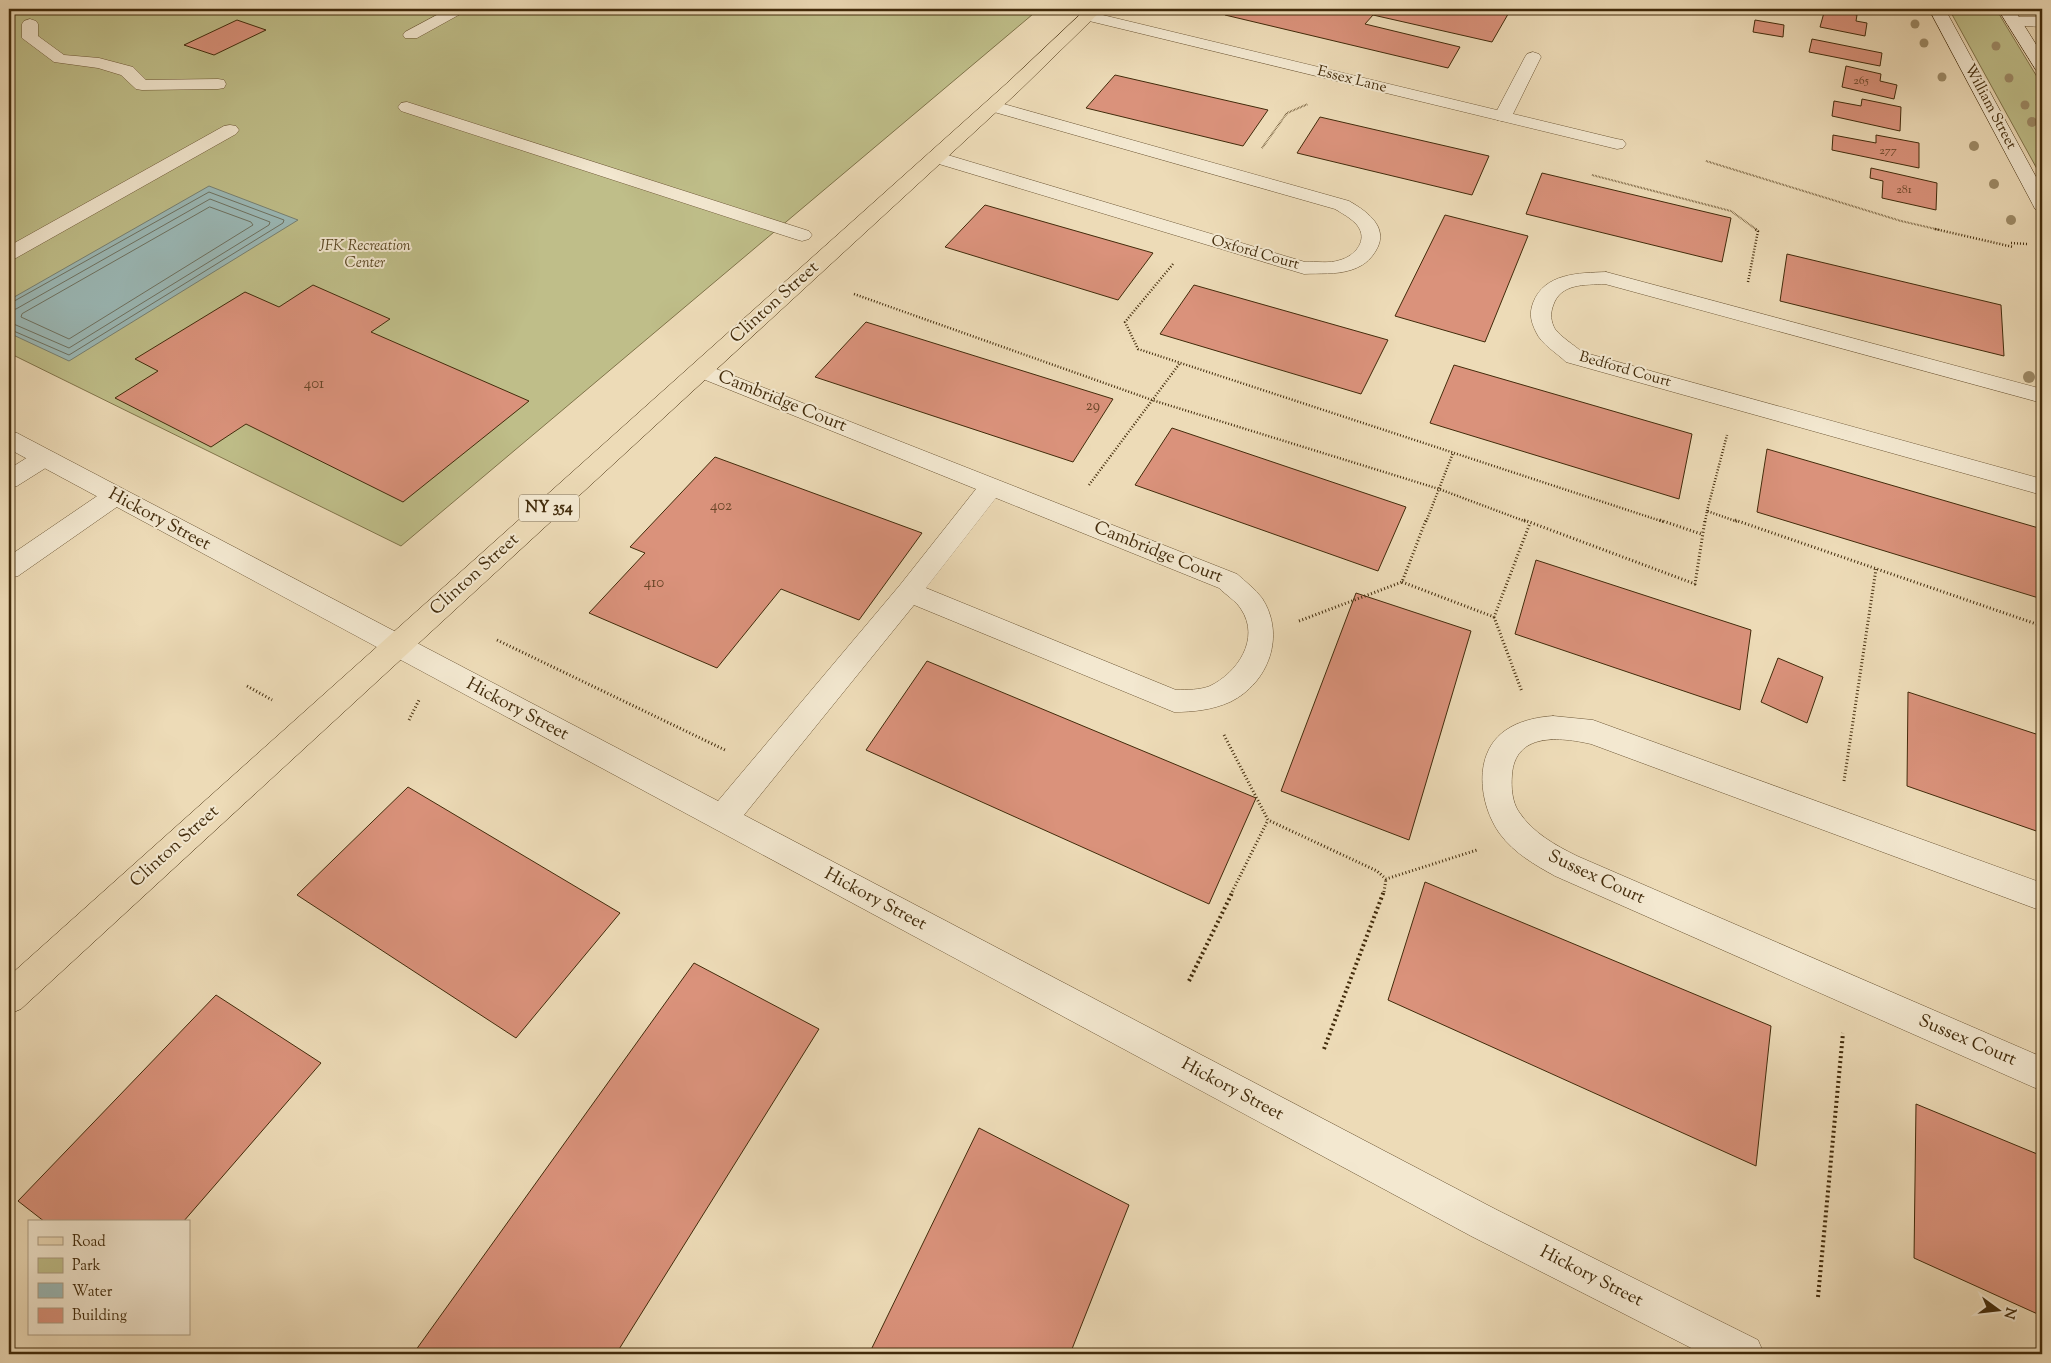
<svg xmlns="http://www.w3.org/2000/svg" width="2051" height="1363" font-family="'Sorts Mill Goudy',serif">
	<rect width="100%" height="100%" fill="#eddbb7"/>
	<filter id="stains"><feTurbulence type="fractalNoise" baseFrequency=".004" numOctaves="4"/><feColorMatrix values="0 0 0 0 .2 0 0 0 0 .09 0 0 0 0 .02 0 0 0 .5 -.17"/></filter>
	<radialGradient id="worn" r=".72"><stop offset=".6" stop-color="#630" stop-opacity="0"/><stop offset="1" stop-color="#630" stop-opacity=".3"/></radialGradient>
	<path fill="#bfbe89" stroke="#80744a" d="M9,9H1039L401,546L9,353Z
		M1949,9H1996L2042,85V178Z"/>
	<path fill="#9bb9b7" stroke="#778072" d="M209,186L298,220L69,361L9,333V300Z"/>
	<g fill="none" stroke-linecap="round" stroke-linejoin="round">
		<path stroke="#6e7261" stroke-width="1" d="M210,207L251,222L253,225L69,339L21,317L22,314Z
			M9,304L209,192L284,220L283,223L69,355L9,329
			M9,310L16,309L210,199L270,222L269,225L69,348L9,322"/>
	</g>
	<path fill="#da927b" stroke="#422b0b" d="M1231,9H1511L1492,42L1373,15L1365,24L1460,47L1448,68L1225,15Z
		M1825,9L1857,15L1856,21L1867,23L1865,36L1820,27Z
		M237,20L266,30L214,55L184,45Z
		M1755,20L1784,25L1783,37L1753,32Z
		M1812,39L1882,53L1880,66L1809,52Z
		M1846,66L1881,74L1880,81L1897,85L1894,99L1842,87Z
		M1115,75L1268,110L1243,146L1086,108Z
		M1862,99L1901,107L1900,131L1832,116L1834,101L1861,106Z
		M1320,117L1489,156L1472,195L1297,153Z
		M1833,135L1876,143V135L1919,143V168L1832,150Z
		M1871,168L1937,183L1936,210L1882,198L1883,181L1870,178Z
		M1542,173L1731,218L1722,262L1526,214Z
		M985,205L1153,253L1118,300L945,247Z
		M1445,215L1528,236L1485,342L1395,316Z
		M1787,254L2001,305L2004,356L1780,301Z
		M313,285L390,319L371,332L529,401L403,502L246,424L211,447L115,398L158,371L135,359L245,292L279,307Z
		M1194,285L1388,340L1361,394L1160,334Z
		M866,322L1113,399L1073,462L815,377Z
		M1454,365L1692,434L1679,499L1430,423Z
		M1172,428L1406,507L1378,571L1135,485Z
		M1767,449L2042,529V599L1757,512Z
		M715,457L922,533L859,620L781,589L717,668L589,613L645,553L630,547Z
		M1536,560L1751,630L1740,710L1515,634Z
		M1356,593L1471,631L1409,840L1281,791Z
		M1778,658L1823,677L1807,723L1761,702Z
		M927,661L1256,798L1209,904L866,750Z
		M1908,692L2042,736V833L1907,786Z
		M408,787L620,913L516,1038L297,895Z
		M1425,882L1771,1026L1756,1166L1388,1000Z
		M694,963L819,1029L616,1354H413Z
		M216,995L321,1063L183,1222H45L18,1201Z
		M1916,1104L2042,1156V1316L1914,1258Z
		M979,1128L1129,1205L1070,1354H869Z"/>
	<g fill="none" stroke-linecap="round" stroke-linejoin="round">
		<defs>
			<path id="service" d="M1533,52L1539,54L1541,57L1512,116L1509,120L1503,121L1497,120L1494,116L1525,57L1527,54Z
				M44,450L52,452L56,458L52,464L17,486L9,488V469L36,452Z
				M115,487L124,490L127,496L124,502L18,576L9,578V556L106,490Z"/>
			<path id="pedestrian" d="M9,9H23L20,12L9,17Z
				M448,9H467L464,12L417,38H405L403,35L405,32Z
				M30,19L36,21L38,24V36L64,55L99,58L133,67L146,80L218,79L224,80L226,84L224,88L218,89L142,90L136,89L121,75L98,68L54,62L22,38V24L24,21Z
				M407,102L809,231L812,235L809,239L802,241L795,239L401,111L398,107L401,103Z
				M230,125L236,126L239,130L236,134L16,258L9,260V246L224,126Z"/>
			<path id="minor" d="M1086,11L1617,139L1623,140L1626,144L1623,148L1617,149L1081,19L1078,16L1081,13Z
				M2014,17H2042V27L2008,25L2006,22L2008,19Z
				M993,101L1349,201C1370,213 1392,230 1373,255C1367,263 1360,267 1351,270C1335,275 1320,273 1304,274L929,161L926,157L929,153L935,152L941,153L1305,262C1316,261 1329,264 1340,260C1355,256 1369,240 1357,225C1351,218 1343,214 1335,209L987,110L984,106L987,102Z
				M1606,272L2042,389V403L1605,284C1585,285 1560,283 1553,306C1550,314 1551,322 1555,329C1561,337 1574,345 1582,352L2042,479V495L1566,362C1557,353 1541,344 1536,332C1531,322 1529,314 1533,303C1544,273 1579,273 1606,272Z
				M701,363L1237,574C1246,582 1255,589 1262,598C1286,635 1269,683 1230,702C1212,710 1193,712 1174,712L914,605L744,815L1497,1210L1758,1340L1764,1354H1703L1471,1236L9,449V431L17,433L718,801L900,585L976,489L693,375L690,370L693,365ZM996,498L1219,588C1226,595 1236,601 1241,609C1261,639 1237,673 1210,686C1200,690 1187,690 1176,690L926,588Z
				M1553,716L1593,720L2042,883V911L1591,744C1560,737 1515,732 1512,775C1511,787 1512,802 1519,812C1533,833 1555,845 1577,856L2042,1057V1091L1555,876C1535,865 1514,853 1500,834C1479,805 1472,753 1506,730C1519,721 1537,717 1553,716Z"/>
			<path id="secondary" d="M1929,9H1945L2042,188V211L2035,209L2033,205Z
				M1998,9H2014L2042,54V72L2036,70Z"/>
			<path id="primary" d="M1086,9H1103L1018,92L21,1009L9,1014V976L1006,84Z"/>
		</defs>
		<use href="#service" stroke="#6d5736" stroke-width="1"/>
		<use href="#pedestrian" stroke="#6d5736" stroke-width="1"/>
		<use href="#minor" stroke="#6d5736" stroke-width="1"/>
		<use href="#secondary" stroke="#422b0b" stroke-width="1"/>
		<use href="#primary" stroke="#422b0b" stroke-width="1"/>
		<path stroke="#422b0b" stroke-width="2" stroke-dasharray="0.5 1" stroke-linecap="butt" d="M1262,148L1287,113L1308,104
			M1706,161L1901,221L1940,230
			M1592,175L1731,211L1757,230"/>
		<path stroke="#422b0b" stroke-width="2.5" stroke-dasharray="1 2" stroke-linecap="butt" d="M1935,229L2013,247
			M2011,243L2027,244
			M1173,264L1125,322L1138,349L1664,522
			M1748,282L1758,231L1755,229
			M854,294L1152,400L1439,489L1527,522
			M1089,485L1180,363
			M1707,511L1727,435
			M1426,522L1453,453
			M1705,522L1707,511L1738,522"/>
		<path stroke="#422b0b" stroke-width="3" stroke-dasharray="1 2.5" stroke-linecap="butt" d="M1524,520L1695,584L1705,520
			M1660,520L1701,534L1702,532
			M1735,520L2042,626
			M1402,582L1494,617L1530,523
			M1494,617L1522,692
			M1299,621L1402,582L1426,520
			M497,640L725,750
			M247,686L272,700
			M409,720L419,700
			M1224,735L1268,820L1377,871L1386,879L1477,850
			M1844,781L1876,569
			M1232,892L1268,820
			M1384,892L1386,879"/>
		<path stroke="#422b0b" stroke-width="4" stroke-dasharray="2 3" stroke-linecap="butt" d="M1189,981L1233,891
			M1324,1049L1384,891
			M1818,1297L1843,1033"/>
		<use href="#service" fill="#f3e8d0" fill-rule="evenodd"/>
		<use href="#pedestrian" fill="#f3e8d0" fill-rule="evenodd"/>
		<use href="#minor" fill="#f3e8d0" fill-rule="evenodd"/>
		<use href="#secondary" fill="#f3e8d0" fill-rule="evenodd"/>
		<use href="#primary" fill="#eddbb7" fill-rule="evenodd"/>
	</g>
	<g fill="#9d8a66">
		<circle cx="1915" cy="24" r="4.5"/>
		<circle cx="1924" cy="43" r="4.5"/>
		<circle cx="1996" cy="46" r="4.5"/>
		<circle cx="1942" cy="77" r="4.5"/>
		<circle cx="2009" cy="78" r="4.5"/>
		<circle cx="2025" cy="105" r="4.5"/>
		<circle cx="2032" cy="122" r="5"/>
		<circle cx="1974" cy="146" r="5"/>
		<circle cx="1994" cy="184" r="5"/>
		<circle cx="2011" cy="220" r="5"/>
		<circle cx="2029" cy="377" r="6"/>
	</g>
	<g text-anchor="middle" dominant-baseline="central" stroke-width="4" stroke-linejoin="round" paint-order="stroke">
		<g font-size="12" fill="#684527">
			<text x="1861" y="81">265</text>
			<text x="1888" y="151">277</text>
			<text x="1904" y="190">281</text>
		</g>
		<g font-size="15" fill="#422b0b" stroke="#f3e8d0">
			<text transform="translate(1352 80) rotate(14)">Essex Lane</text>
			<text transform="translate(1990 107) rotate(62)">William Street</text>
			<text transform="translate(1255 253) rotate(16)">Oxford Court</text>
			<text transform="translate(1625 370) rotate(16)">Bedford Court</text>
		</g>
		<g font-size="15" font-style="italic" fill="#5b4824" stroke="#f3e8d0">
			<text x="365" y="246">JFK Recreation<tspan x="365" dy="17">Center</tspan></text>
		</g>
		<g font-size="15" fill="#684527">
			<text x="314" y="384">401</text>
			<text x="1093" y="406">29</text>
			<text x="721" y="506">402</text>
			<text x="654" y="583">410</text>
		</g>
		<rect fill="#f3e8d0" stroke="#776446" stroke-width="1" x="519" y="494.5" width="60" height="27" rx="4"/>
		<g font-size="16" font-weight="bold" fill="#422b0b">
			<text x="549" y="508">NY 354</text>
		</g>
		<g font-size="18" fill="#422b0b" stroke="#f3e8d0">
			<text transform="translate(775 303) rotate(-42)">Clinton Street</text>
			<text transform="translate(782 402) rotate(22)">Cambridge Court</text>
			<text transform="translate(159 520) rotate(28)">Hickory Street</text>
			<text transform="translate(1158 553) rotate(22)">Cambridge Court</text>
			<text transform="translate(475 575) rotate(-42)">Clinton Street</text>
			<text transform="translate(517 710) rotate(28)">Hickory Street</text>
			<text transform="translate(175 847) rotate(-42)">Clinton Street</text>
			<text transform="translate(1596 878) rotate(25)">Sussex Court</text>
			<text transform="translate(875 900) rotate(28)">Hickory Street</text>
			<text transform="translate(1967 1041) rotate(23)">Sussex Court</text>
			<text transform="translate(1232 1090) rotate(28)">Hickory Street</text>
			<text transform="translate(1591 1277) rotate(27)">Hickory Street</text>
		</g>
	</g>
	<rect width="2051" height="1363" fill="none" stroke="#eddbb7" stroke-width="30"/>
	<rect x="10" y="10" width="2031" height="1343" fill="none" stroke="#422b0b" stroke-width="2.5"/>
	<rect x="15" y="15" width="2021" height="1333" fill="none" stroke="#422b0b"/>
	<rect x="28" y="1220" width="162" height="115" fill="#f3e8d0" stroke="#ac9c81"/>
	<rect x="38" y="1237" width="25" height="8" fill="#eddbb7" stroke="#ac9c81"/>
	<text x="72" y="1246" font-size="15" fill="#422b0b">Road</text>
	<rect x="38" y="1258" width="25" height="15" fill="#bfbe89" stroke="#ac9c81"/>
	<text x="72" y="1270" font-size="15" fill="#422b0b">Park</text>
	<rect x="38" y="1283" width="25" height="15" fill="#9bb9b7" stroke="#ac9c81"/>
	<text x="72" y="1296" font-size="15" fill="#422b0b">Water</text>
	<rect x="38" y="1308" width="25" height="15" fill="#da927b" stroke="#ac9c81"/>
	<text x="72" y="1320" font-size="15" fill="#422b0b">Building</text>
	<g transform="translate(1998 1310) rotate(105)" stroke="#f3e8d0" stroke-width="4" paint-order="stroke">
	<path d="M0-4L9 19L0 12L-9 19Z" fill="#422b0b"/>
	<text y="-8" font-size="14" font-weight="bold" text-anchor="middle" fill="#422b0b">N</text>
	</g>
	<rect width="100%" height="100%" filter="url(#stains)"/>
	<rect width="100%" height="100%" fill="url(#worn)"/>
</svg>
